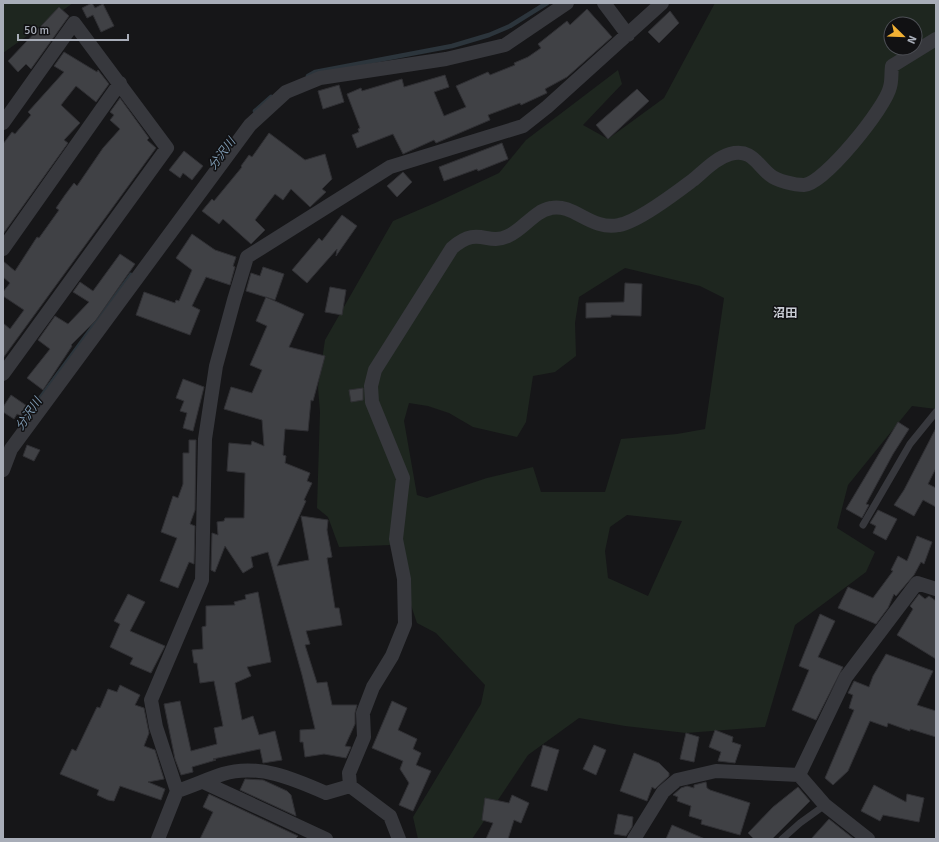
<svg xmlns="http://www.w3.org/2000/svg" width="939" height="842" font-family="Signika,'Noto Sans JP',sans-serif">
	<rect width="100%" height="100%" fill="#161618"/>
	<path fill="#1e261f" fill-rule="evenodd" d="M3,3H73L3,53Z
		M715,3H936V409L912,406L848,485L837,528L875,552L866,572L795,625L765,727L686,733L625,726L579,718L528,755L472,839H418L413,817L481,704L485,685L436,633L417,623L391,545L339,547L328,517L317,508L320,412L318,387L325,340L393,221L435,203L499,173L526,140L618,70L622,84L583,125L608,139L664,98ZM891,24H915V48H891ZM625,268L700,286L724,298L705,429L677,434L621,439L605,492H541L533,467L487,478L427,498L417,495L404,421L409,403L428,406L449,413L473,427L517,437L526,422L533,376L555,372L576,356L575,323L579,297ZM627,515L682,521L648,596L608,578L605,551L610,527Z"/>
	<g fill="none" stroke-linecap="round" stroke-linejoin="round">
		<path stroke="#2c353c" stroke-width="4.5" d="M308,76L315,72L452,46L489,35L510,26L547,3
			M255,111L271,97
			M38,401L131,275"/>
	</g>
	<path fill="#404145" stroke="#303034" d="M92,3L95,8L103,4L114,26L101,32L93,15L87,18L82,8Z
		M59,7L69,16L31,69L26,64L18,72L8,61Z
		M587,9L612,37L567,77L545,89L547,93L521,105L520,103L488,115L490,120L436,143L434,140L403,154L393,134L357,148L352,135L359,132L358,129L360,128L347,94L361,88L362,91L402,79L404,87L445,75L449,87L434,92L444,116L466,107L456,86L488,72L490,75L515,65L514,63L528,57L541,48L538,44L567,21L570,25Z
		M670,11L679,23L659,43L648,32Z
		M64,52L97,72L98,70L109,84L96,102L76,86L61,105L80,123L64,140L68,143L3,234V144L12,132L15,134L31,115L28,112L64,72L54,66Z
		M339,85L344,102L323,109L318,91Z
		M637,89L649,101L608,139L596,125Z
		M120,98L149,138L147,140L156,148L3,358V323L10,329L24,310L3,296V292L10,283L3,277V261L15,271L37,237L39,238L59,210L56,208L65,195L74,183L77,186L103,148L120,129L110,120L114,115L110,112Z
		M269,133L305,160L325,154L332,179L322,189L326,192L310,207L291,189L283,200L275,194L255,220L265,230L251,244L223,219L219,224L202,211L212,199L214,201L242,167L241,166L249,155L252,157Z
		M502,143L508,159L478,171L477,169L444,181L439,167Z
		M184,151L203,166L192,180L183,173L180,178L169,170Z
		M403,172L412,182L397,197L387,186Z
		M342,215L357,226L336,256L337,249L307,283L292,270L319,238L322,241Z
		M192,234L215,250L236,257L233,266L235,267L230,285L206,277L192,306L200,310L190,335L136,315L144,292L175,303L176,300L179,301L192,270L176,258Z
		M120,254L135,264L96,320L71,345L72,346L43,390L27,378L50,349L38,340L55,316L68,324L89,302L73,292L80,282L93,291Z
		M263,267L284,274L275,300L246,291L251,273L260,276Z
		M625,283L642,284L641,316L611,315V317L586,318V303L624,302Z
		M330,287L346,290L342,315L325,312Z
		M266,297L304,314L289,347L325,356L313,401L311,400L308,431L285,429L283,455L286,456L285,463L310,473L307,481L312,483L304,500L306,501L277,566L309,560L301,516L328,520L327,530L332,557L327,558L335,608H339L342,625L306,631L310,644L305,645L317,683L327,682L332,705H357L355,713V724L345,746L351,747L346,758L324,754L305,757L303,742H300V730L315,729L302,675L268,552L251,557L253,567L243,573L225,546L215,572L211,570L212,533L218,535L217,522L224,521L225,518H244L245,473L227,471L229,443L251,445L252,441L264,446L262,420L224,409L231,387L252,393L262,370L250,365L267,326L256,321Z
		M183,379L204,387L193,431L183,428L187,413L180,411L184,401L176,398Z
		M363,388V400L351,402L349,390Z
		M11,395L27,406L21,416L17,414L14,419L3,412V407Z
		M898,422L909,429L893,454L866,504L869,505L862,518L846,509Z
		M936,428V468L928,484L936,488V507L923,500L914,516L894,505L904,490Z
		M189,440H196L195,510L190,524L195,526L194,564L189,562L178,588L160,581L177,538L161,532L173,496L178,498L183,484V453H189Z
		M27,445L40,450L34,461L23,456Z
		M878,510L897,519L886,540L873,533L876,526L870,523Z
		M917,536L932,542L924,564L921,562L914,575L896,596L894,594L888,608L876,624L838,608L848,587L873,598L893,571L891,570L898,556L907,561Z
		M258,592L271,662L247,667L251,676L235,683L242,720L253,716L259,735L275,731L282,760L263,763L260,749L213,759L216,760L192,767L193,772L181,775L175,759L164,704L180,701L191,751L217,744L214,728L223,726L214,681L200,683L197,663H194L192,650L203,649L202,627L206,626V606L235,605L234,602L246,599L245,595Z
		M128,594L145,602L130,631L165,646L151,673L130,664L133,658L110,647L120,624L114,621Z
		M919,594L925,599L929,596L936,601V659L897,635L913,609L910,606Z
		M820,614L835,621L818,657L843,667L816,720L792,710L809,670L799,666Z
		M886,654L933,671L917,705L936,711V737L910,729V731L888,723L887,727L870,721L848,771L833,785L825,778L854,710L849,708L853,695L848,693L854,681L869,687L873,676Z
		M120,685L140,695L135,705L144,708L149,733L144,746L155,750L164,779L148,782L165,789L161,800L120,786L114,801L108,800L97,795L99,790L60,774L72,749L76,751L97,707L100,708L108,689L117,692Z
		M392,701L407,708L398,730L417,739L413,749L421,753L416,765L431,771L413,811L399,805L409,783L400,769L403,761L372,748Z
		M715,730L733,737L732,742L741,745L735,763L718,761L721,752L709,747Z
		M686,733L699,737L694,762L680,759Z
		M543,745L559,750L547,791L531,786Z
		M594,745L606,750L596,775L583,769Z
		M634,753L659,763L669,773V776L655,789L652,787L647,801L620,791Z
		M245,779L263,780L287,791L291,795L296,816L240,790Z
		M706,782L707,788L710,790L750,803L740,835L701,824L702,820L689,816L691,806L677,801L678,797L673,795L681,788L687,786L694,788V785Z
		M874,785L906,802L907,794L924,798L919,822L883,815L880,821L861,811Z
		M798,787L810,801L772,839H754L748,833L773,807Z
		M209,794L298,836L295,839H200L213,812L203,807Z
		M512,795L529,803L521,823L514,820L508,839H486L493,823L482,820L485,798L509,803Z
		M618,814L633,817L632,827L626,836L614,834Z
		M829,819L854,839H811Z
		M672,825L705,839H666Z"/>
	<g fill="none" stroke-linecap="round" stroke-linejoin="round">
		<path stroke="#37383d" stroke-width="7" d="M863,525L910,444L936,412
			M782,839L800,823L825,805"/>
		<path stroke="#37383d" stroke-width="14" d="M604,3L628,35
			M3,123L74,23L167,148L3,374
			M3,249L120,83
			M3,470L11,449L250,125L286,92L320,78L446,59L505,45L567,3
			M799,775L846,677L917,583L936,589
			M203,782L326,839
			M177,791C193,786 207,779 223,774C258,763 294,779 326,793L350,786
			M158,839L177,791L156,727L151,700L202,580L205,439L216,366L234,300L247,257L390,167L523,126L547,107L662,3
			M399,839L390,816L350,786L349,773L364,737L363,713L373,687L392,656L405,624L404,579L396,539L403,478L372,402L371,386L375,370L452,248C479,225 486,246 508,236C523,230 534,211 551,208C574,203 591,231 619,225C638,222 677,192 693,180C705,170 716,158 730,154C752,148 757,165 770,175C777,181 795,185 804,185C824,184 886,107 890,87C892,81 891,73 892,66L936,39
			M634,839L663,792L677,780L716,771L799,775L825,805L868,839"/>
	</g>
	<g text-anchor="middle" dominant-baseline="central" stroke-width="3" stroke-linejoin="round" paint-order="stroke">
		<g font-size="12" font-style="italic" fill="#7f9bb3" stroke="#111113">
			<text transform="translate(222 154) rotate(-53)">分沢川</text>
			<text transform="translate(29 414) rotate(-56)">分沢川</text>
		</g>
		<g font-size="12" font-weight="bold" fill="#c9ccd4" stroke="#111113">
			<text x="785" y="313">沼田</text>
		</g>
	</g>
	<rect width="939" height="842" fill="none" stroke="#a8adb8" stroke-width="8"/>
	<g transform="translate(903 36) rotate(113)"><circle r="19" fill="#111113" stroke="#4d4f55"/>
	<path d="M0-3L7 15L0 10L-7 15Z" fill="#f2b134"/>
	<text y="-6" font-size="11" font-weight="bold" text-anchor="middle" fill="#a8adb8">N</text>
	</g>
	<path d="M18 34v6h110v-6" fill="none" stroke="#a8adb8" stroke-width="2"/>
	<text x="24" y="34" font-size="12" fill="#a8adb8" stroke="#111113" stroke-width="3" paint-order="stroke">50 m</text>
</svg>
